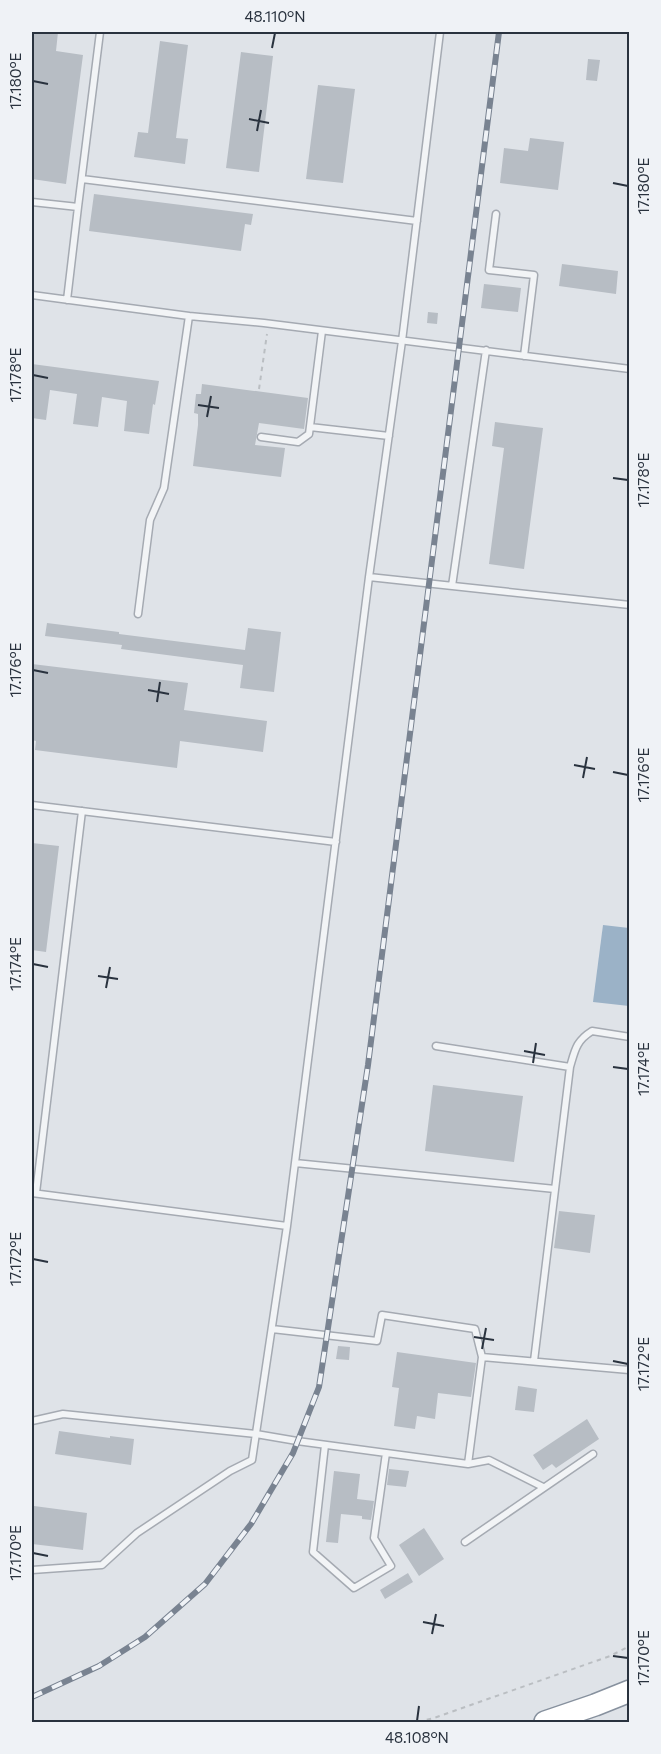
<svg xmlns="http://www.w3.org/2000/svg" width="661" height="1754" font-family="Commissioner,sans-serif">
	<rect width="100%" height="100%" fill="#dfe3e8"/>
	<path fill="#9bb2c7" d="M603,925L629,928V1006L593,1002Z"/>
	<path fill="#b7bdc4" d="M32,32H58L56,51L83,55L66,184L32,179Z
		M160,41L188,45L176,138L188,139L185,164L134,157L138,132L148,133Z
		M241,52L273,56L259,172L226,168Z
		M588,59L600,60L597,81L586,80Z
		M318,85L355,89L343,183L306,179Z
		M530,138L564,142L558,190L500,183L504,148L528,151Z
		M94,194L253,214L251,225L245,224L241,251L89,231Z
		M562,264L618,271L616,294L559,286Z
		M484,284L521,288L518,312L481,308Z
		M428,312L438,313L437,324L427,323Z
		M32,364L159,381L155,405L153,404L149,434L124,431L127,401L102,397L98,427L73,424L77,394L50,390L46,420L32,418Z
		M202,384L308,398L304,429L259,423L255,445L285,448L281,477L193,466L198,425V414L194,413L196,394H201Z
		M495,422L543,428L524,569L489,564L504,448L492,446Z
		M47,623L119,632V634L245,650L248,628L281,632L274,692L240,688L243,665L121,649L122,645L45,636Z
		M32,664L188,683L184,710L267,721L263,752L180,741L177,768L35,750L36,741L32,740Z
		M32,843L59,846L46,952L32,950Z
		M433,1085L523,1096L514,1162L425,1151Z
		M559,1211L595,1215L590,1253L554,1248Z
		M338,1346L350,1347L349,1360L336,1359Z
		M397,1352L476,1363L471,1397L438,1393L435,1419L417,1416L415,1429L394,1426L399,1388L392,1387Z
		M518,1386L537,1389L534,1412L515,1410Z
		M587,1419L599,1439L556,1468L552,1464L543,1470L533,1455Z
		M59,1431L110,1438V1436L134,1439L131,1465L55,1454Z
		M389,1469L409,1471L406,1487L387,1485Z
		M334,1471L360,1474L357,1499L374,1501L371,1520L362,1519V1516L341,1514L338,1543L326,1542Z
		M34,1506L87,1513L83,1550L32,1544Z
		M424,1528L444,1559L419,1576L399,1545Z
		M408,1573L413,1582L385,1599L380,1590Z"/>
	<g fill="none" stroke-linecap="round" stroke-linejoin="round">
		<defs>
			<path id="service" d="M82,179L417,221
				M32,202L78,207L67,300
				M78,207L100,32
				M496,214L489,270L534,275L524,356
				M32,295L189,316L264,323L630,369
				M310,427L389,436
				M261,437L298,442L309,434L322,331
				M369,577L630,605
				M452,586L486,350
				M138,614L150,520L164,488L189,316
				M32,805L336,842
				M436,1046L570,1067L534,1361
				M570,1067C575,1050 576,1041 592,1031L630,1037
				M295,1163L555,1189
				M32,1193L287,1226
				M36,1193L82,811
				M272,1329L377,1341L382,1315L475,1329L482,1357L629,1370L630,1366
				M32,1421L63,1414L256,1434L297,1441L468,1464L482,1357
				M325,1445L313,1552L354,1588L391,1566L374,1538L386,1453
				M468,1464L489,1460L543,1487
				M465,1542L593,1454
				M32,1570L102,1565L137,1533L230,1471L252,1460L287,1226L369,577L402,341L440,32"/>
			<path id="motorway" d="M545,1722L595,1705L630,1691"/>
		</defs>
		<use href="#service" stroke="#a5aab2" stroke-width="9"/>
		<use href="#motorway" stroke="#87919e" stroke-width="24"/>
		<path stroke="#babec2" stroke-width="2" stroke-dasharray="4.5 4.5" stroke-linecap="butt" d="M259,389L267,334
			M418,1722L434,1718L610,1656L630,1646"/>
		<use href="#service" stroke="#f2f4f6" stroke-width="6"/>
		<use href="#motorway" stroke="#fff" stroke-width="21"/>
		<defs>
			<path id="rail" d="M32,1697L99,1666L145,1637L205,1584L251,1524L293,1453L319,1387L368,1065L499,32"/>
		</defs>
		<use href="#rail" stroke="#798391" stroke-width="6"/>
		<use href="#rail" stroke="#eff2f6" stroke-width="4" stroke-dasharray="11" stroke-linecap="butt"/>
	</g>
	<path fill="none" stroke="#29323e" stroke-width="2" d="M272,48L275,33M33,81L48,84M249,119L269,123M257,131L261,110M613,183L628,186M33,375L48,378M198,405L219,408M207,417L211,396M613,478L628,480M33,670L48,673M148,690L169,694M157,702L160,682M574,765L595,769M613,772L628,775M583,778L587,757M33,964L48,967M98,976L118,979M106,988L110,967M524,1051L545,1055M533,1063L536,1043M613,1067L628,1069M33,1259L48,1262M474,1337L494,1340M482,1349L486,1328M613,1361L628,1364M33,1553L48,1556M423,1622L444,1626M432,1634L436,1614M613,1656L628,1658M417,1721L419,1706"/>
	<rect width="661" height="1754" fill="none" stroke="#eff2f6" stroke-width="66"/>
	<rect x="33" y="33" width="595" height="1688" fill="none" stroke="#29323e" stroke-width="2"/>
	<g font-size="15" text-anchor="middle" fill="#29323e">
		<text x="275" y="22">48.110°N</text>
		<text transform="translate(16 81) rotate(-90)" y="5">17.180°E</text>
		<text transform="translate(644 186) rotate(-90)" y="5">17.180°E</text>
		<text transform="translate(16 375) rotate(-90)" y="5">17.178°E</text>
		<text transform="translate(644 480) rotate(-90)" y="5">17.178°E</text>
		<text transform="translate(16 670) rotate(-90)" y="5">17.176°E</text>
		<text transform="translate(644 775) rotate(-90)" y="5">17.176°E</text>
		<text transform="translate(16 964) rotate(-90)" y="5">17.174°E</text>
		<text transform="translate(644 1069) rotate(-90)" y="5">17.174°E</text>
		<text transform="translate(16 1259) rotate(-90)" y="5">17.172°E</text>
		<text transform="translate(644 1364) rotate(-90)" y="5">17.172°E</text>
		<text transform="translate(16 1553) rotate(-90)" y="5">17.170°E</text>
		<text transform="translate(644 1658) rotate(-90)" y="5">17.170°E</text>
		<text x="417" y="1743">48.108°N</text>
	</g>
</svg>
